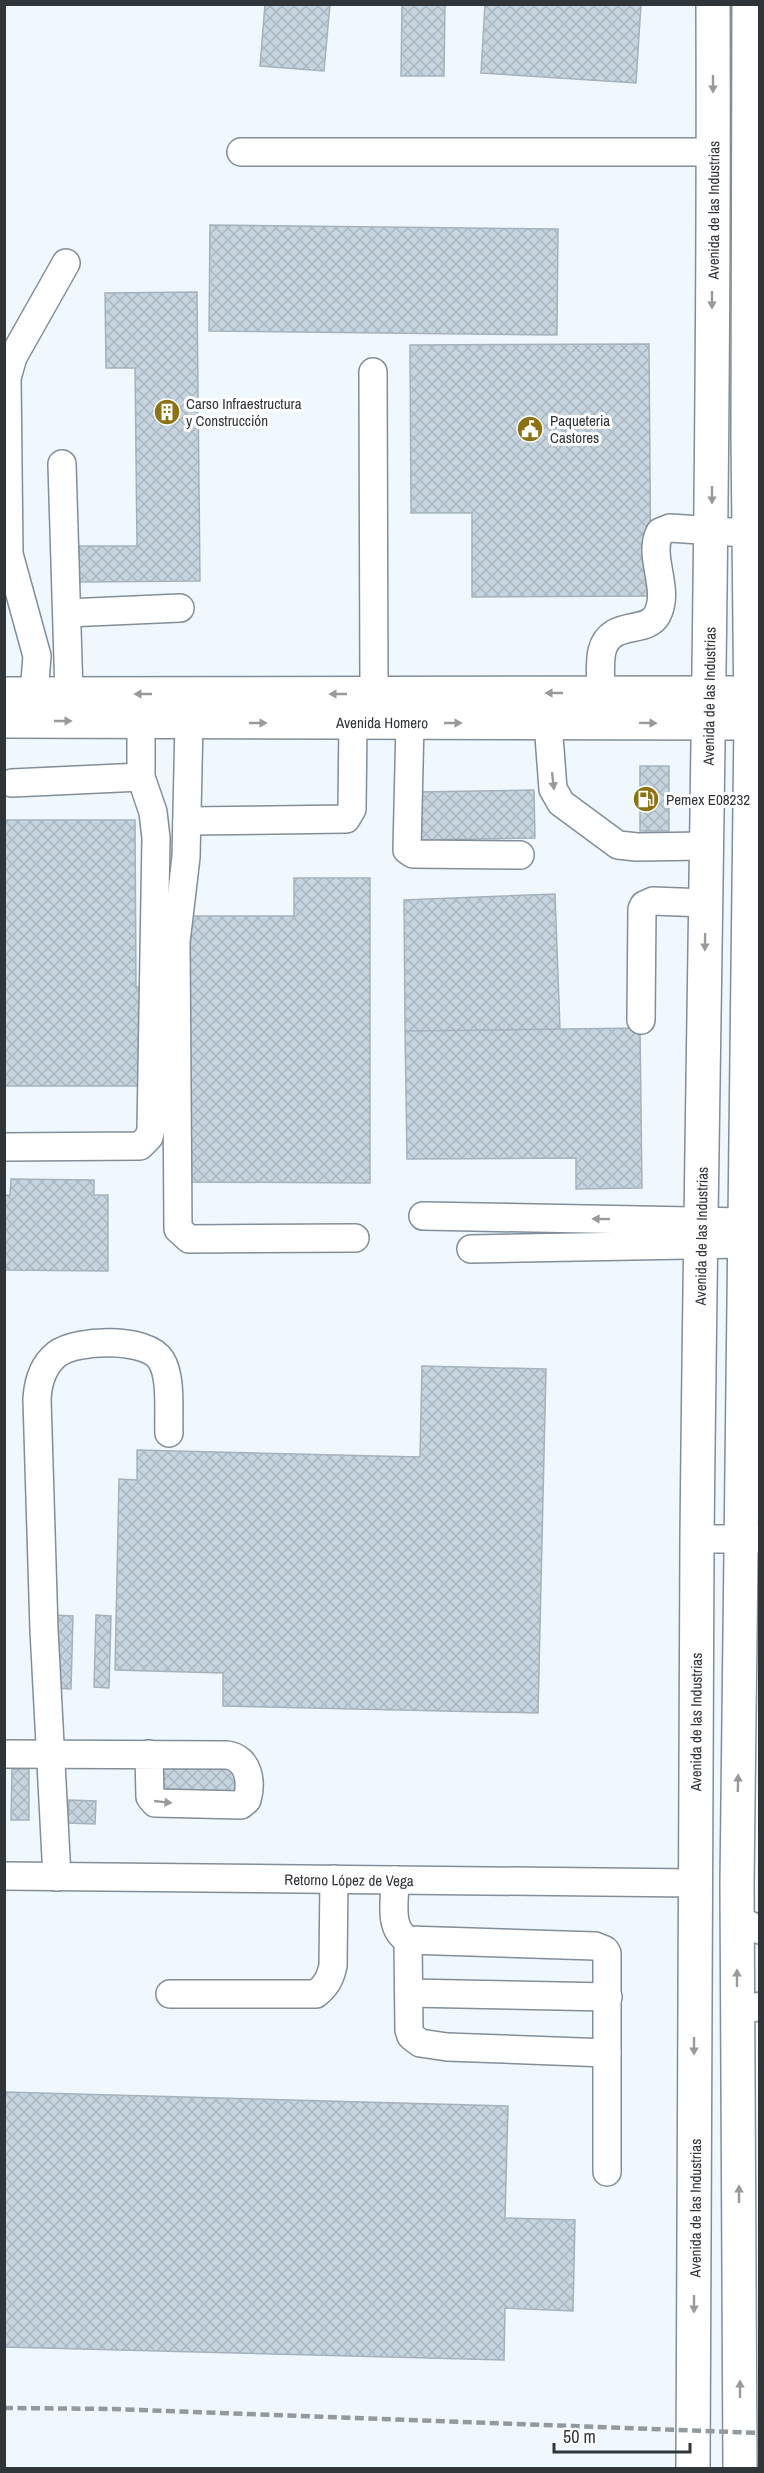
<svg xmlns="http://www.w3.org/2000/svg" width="764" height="2473" font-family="'Archivo Narrow',sans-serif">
	<defs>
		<pattern id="building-cross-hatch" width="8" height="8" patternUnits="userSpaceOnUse" patternTransform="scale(1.5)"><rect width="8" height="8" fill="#c6d4df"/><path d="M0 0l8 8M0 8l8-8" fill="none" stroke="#aab7c0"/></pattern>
	</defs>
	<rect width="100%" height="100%" fill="#eff8ff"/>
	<path fill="url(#building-cross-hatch)" stroke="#a5b2bd" stroke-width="1.5" d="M265,4H330L324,71L260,66Z
		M402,4H445L444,76H401Z
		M485,4H641L636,83L481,73Z
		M210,225L558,229L557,335L209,331Z
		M197,292L200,581L79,582V546H137L135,368H106L105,293Z
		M649,344L651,596L472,597V513H411L410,345Z
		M640,766H669V831H640Z
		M534,790L535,838L418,840L417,792Z
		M4,820H135L136,987H150V1086H4Z
		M294,878H370V1183L185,1182V916H294Z
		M555,894L560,1029L405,1031L404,900Z
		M640,1028L642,1188L576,1189V1158L407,1159L405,1031Z
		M11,1179L94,1180V1195H108V1271L4,1270V1195H10Z
		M422,1366L546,1369L538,1713L223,1706V1673L115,1670L119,1479L137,1480V1450L420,1457Z
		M54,1615L73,1616L71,1689L52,1688Z
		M96,1615L111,1616L109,1688L94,1687Z
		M159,1763L235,1764V1793L159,1792Z
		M12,1769H29V1820H11Z
		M69,1800L96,1801L95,1824L68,1823Z
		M4,2092L508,2106L505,2218L575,2220L573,2311L505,2308L504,2360L4,2347Z"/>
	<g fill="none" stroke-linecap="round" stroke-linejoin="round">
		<defs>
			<g id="minor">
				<path d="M241,152H713"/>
				<path d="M373,372L374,694"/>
				<path d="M62,464L69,694"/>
				<path d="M67,613L180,608"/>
				<path d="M601,693C601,680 599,664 602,651C610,619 646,635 657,615C671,589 647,556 660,532L670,528L760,534"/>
				<path d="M34,694L37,656L9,554L7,378L13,357L66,263"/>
				<path d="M189,723L186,857L176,942L178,1229L189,1239L355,1238"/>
				<path d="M410,723L407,850L413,854L520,855"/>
				<path d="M548,723L553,789L561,803L618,845L637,847L706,846"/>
				<path d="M12,783L141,777"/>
				<path d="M187,821L346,819L352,809L353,723"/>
				<path d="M641,1020L642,909L644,905L653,901L705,903"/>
				<path d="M4,1147L140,1146L149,1137L151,1129L156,838L153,812L141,777V722"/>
				<path d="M423,1216L744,1222"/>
				<path d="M471,1249L743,1244"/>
				<path d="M697,1539H760"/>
				<path d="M4,1754L227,1755C249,1758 252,1782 247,1800L241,1805L155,1803L150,1797L149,1754"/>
				<path id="s1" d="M4,1876L694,1883"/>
				<path d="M57,1877L44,1630L37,1399C38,1382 43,1365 57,1354C77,1339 147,1337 161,1360C172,1377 168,1413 169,1433"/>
				<path d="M395,1880C395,1900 388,1929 408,1940L595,1946L605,1950L607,1953V2172"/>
				<path d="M737,1919L760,1930"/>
				<path d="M408,1940L409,2030L411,2036L420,2043L447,2047L607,2053"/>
				<path d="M409,1993L608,1997"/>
				<path d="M170,1994H316C326,1986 330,1979 333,1966L334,1879"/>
				<path d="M738,2012L760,2006"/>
			</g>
			<g id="major">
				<path d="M4,694L731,693"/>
				<path id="s2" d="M4,721L732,723"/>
				<path id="s3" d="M693,2468C697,2159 693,1849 697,1540C702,1028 715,516 713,4"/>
				<path d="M740,2468L737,1884L751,723L748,436L749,4"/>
			</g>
		</defs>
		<use href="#minor" stroke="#828e98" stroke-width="30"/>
		<use href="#major" stroke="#828e98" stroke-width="36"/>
		<use href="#minor" stroke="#fff" stroke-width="27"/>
		<use href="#major" stroke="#fff" stroke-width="33"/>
		<path stroke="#929aa0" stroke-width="4.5" stroke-dasharray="9 4.5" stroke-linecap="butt" d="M4,2408L114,2409L760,2433"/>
	</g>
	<defs><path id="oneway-solid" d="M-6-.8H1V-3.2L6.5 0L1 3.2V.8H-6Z" transform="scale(1.5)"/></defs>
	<g fill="#989a9c">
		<use href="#oneway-solid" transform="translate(713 84) rotate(90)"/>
		<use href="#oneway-solid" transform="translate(712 300) rotate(90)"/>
		<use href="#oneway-solid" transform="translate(712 495) rotate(90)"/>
		<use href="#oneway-solid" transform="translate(554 693) rotate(180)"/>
		<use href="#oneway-solid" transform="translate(143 694) rotate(180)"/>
		<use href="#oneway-solid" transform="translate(338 694) rotate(180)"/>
		<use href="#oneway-solid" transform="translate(63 721)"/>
		<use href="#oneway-solid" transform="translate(258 723)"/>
		<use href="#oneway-solid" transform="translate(453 723)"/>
		<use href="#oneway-solid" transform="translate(648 723) rotate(1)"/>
		<use href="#oneway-solid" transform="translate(553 781) rotate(84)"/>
		<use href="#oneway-solid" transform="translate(705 942) rotate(91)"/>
		<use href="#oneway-solid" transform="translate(601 1219) rotate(-179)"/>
		<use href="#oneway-solid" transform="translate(738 1783) rotate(-89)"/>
		<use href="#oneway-solid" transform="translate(163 1802) rotate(6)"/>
		<use href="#oneway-solid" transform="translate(737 1978) rotate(-90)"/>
		<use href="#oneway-solid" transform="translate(694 2046) rotate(90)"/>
		<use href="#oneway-solid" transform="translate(739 2194) rotate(-90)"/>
		<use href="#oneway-solid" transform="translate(694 2304) rotate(90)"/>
		<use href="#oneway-solid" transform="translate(740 2389) rotate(-90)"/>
	</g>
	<defs>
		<symbol id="building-disc" viewBox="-11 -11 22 22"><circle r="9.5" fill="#8b7215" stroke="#fff"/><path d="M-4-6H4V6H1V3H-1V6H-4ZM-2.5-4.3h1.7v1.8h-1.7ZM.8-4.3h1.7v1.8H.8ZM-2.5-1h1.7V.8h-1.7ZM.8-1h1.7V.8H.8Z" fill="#fff"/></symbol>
		<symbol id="civic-disc" viewBox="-11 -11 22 22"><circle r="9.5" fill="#8b7215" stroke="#fff"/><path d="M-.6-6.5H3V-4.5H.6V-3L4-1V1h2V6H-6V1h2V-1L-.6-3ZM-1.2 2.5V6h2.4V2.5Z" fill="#fff"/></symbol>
		<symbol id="fuel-disc" viewBox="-11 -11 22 22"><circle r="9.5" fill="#8b7215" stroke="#fff"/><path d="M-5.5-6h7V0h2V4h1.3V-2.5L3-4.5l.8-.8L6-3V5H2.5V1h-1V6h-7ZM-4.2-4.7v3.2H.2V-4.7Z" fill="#fff"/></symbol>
	</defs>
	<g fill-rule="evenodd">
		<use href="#building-disc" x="152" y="397" width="30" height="30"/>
		<use href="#civic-disc" x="515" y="414" width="30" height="30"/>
		<use href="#fuel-disc" x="631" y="784" width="30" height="30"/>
	</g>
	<g text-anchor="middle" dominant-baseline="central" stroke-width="6" stroke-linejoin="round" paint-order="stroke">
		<g font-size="15" fill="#30353a" stroke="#fff">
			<text stroke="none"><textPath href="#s3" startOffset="2258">Avenida de las Industrias</textPath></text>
			<text stroke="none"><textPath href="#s3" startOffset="1772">Avenida de las Industrias</textPath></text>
			<text stroke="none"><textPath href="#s2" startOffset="378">Avenida Homero</textPath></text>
			<text stroke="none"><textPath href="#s3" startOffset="1232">Avenida de las Industrias</textPath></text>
			<text stroke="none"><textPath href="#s3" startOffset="746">Avenida de las Industrias</textPath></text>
			<text stroke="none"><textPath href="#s1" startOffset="345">Retorno López de Vega</textPath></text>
			<text stroke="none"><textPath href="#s3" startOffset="260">Avenida de las Industrias</textPath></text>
		</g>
		<g font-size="15" fill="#30353a" stroke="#fff" text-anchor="start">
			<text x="186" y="403">Carso Infraestructura<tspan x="186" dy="17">y Construcción</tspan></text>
			<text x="550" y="420">Paqueteria<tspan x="550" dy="17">Castores</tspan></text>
			<text x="666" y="799">Pemex E08232</text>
		</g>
	</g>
	<rect width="764" height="2473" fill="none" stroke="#30353a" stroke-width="12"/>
	<path d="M554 2443v9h136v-9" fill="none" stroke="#30353a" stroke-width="3"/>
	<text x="563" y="2443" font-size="18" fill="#30353a" stroke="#ffffff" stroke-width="4.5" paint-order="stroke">50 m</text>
</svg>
